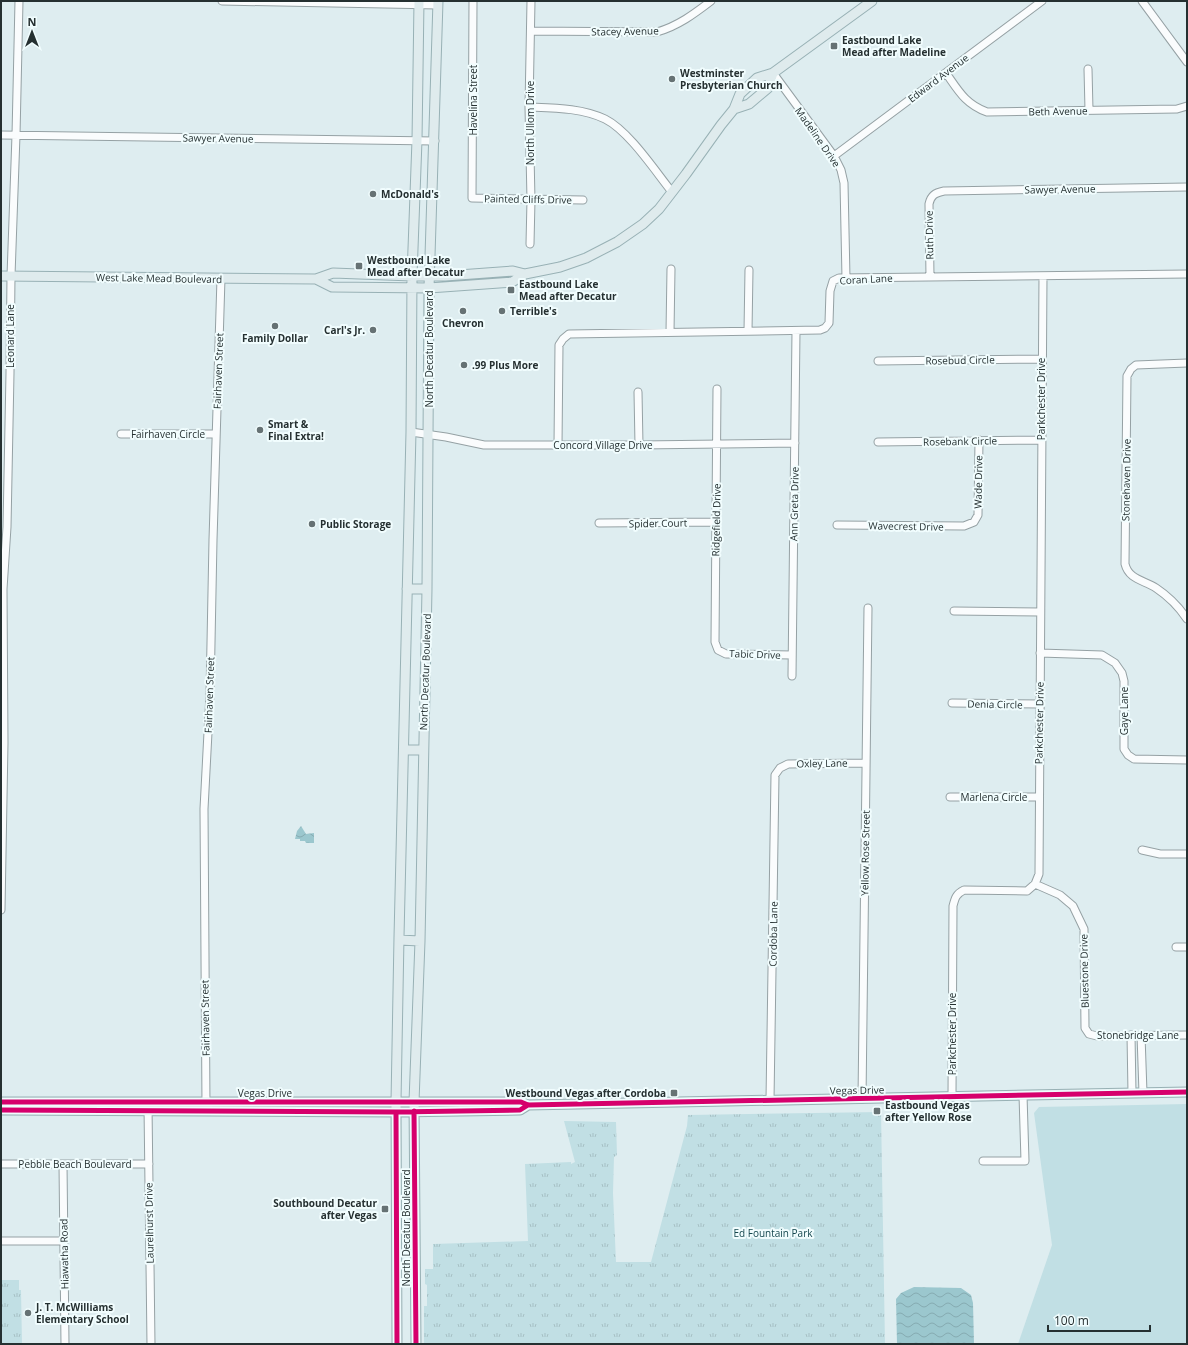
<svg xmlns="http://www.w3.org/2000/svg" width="1188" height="1345" font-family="'Open Sans',sans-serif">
	<defs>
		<pattern id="park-tufts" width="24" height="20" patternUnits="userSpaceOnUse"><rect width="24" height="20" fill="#c1dfe4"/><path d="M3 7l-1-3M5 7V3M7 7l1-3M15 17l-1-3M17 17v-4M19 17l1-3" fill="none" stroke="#a6c0c4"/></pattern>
		<pattern id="water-waves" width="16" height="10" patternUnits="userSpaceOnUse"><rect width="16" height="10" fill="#9bc7ce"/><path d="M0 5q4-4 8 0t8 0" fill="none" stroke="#85abb1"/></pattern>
	</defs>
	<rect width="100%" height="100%" fill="#deedf0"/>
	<path fill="#c1dfe4" d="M1187,1104V1344H1018L1052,1245L1034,1113L1039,1107Z"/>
	<path fill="url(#park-tufts)" d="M881,1112L885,1344H424V1306H427V1285L425,1284V1269H433V1244L528,1241L525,1164L571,1162V1164L575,1162L564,1121L616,1122L617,1155L614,1157L613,1193L616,1262H651L687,1126L688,1115Z
		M1,1280H19V1290H21L22,1344H1Z"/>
	<path fill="url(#water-waves)" d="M301,826L306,834L314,833V843H306L305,841H300V839H295L297,831Z
		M914,1287L961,1288L971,1295L973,1303L974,1344H897L896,1299L901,1293Z"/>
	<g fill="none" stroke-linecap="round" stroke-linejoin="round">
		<defs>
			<path id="minor" d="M222,1L438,5
				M473,1L472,198L583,200
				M1142,1L1187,62
				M531,31L657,32C678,26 694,14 711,1
				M1088,69L1089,110
				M773,73L834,156L841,170L844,183L846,278
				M946,73C958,90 965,104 987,112L1177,109L1187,106
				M529,107C555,108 582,108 605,119C629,131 655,171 672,192
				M1,135L435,141
				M834,156L1042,1
				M530,244L531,200L529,107L531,1
				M930,277L929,204C931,195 935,193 944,191L1187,187
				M748,331L749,270
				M670,332L671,269
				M878,361L1042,359
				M1187,363L1136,365L1131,369L1127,376L1125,564C1129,580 1144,580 1156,588C1168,596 1179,607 1187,619
				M717,389L715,642L718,650L726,654L792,655
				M638,392L639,445
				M411,432L446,437L484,445H639L795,443
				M121,434H216
				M878,442L1041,440
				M558,445L559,345L563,339L569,334L820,330L825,328L829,323L830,291L833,281L839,278L1187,274
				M599,523L716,522
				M837,525L964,526L974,522L978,515L979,440
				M954,611L1040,612
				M1040,653L1102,655L1115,663L1122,673L1124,681V749L1128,755L1134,759L1187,760
				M792,676L796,331
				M952,703L1039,704
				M950,797H1038
				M1142,850L1160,854H1187
				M1035,884L1060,895L1073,906L1084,929L1085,1028L1089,1034L1097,1036L1187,1035
				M1,910L4,743L3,589L7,527L10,373L11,276L16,135L19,1
				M1176,947H1187
				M1131,1035L1132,1093
				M1141,1035L1143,1093
				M952,1097L953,906C955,898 956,894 964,890L1027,891L1035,884L1039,874L1043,276
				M862,1099L868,608
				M770,1100L775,775L780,768L788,764L866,763
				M148,1106L151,1344
				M206,1106L204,809L210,694L213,540L221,278
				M983,1161H1025L1023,1095
				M1,1164H149
				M63,1164L65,1344
				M1,1241H64"/>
			<path id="major" d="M734,109L749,104L768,88L773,73
				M1,276L316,279L333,273L412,276H445L513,271L525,274
				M316,279L332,287L429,288L512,282L525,274L560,267L586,258L617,242L643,224L659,209L686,174L721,125L734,109L740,94L757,78L773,73L872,1
				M407,589H427
				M404,750H423
				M399,940L420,941
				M1,1102H521L528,1105L1187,1092
				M1,1110L396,1112L520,1110L528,1105
				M397,1344L396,1102L399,937L411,432L412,276L417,140L419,1
				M416,1344L414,1102L420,941L427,589L429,288L438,1"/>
		</defs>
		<use href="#minor" stroke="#95a1a4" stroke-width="9"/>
		<use href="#major" stroke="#98b1b5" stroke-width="11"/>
		<use href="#minor" stroke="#fafcfd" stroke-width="7"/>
		<use href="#major" stroke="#dfebed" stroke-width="9"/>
		<defs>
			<path id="cycleway" d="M1,1102H521L528,1105L1187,1092
				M1,1110L396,1112L520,1110L528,1105
				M414,1111L416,1344
				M396,1112L397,1344"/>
		</defs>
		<use href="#cycleway" stroke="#f1fdfe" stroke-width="8"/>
		<use href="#cycleway" stroke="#d6006c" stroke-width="5"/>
	</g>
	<g fill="#667274" stroke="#f1fdfe" stroke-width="1.5">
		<rect x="830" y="42" width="8" height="8" rx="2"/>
		<circle cx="672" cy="79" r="4"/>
		<circle cx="373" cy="194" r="4"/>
		<rect x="355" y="262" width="8" height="8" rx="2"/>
		<rect x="507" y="286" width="8" height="8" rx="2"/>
		<circle cx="463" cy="311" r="4"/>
		<circle cx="502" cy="311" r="4"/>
		<circle cx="275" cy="326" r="4"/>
		<circle cx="373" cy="330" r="4"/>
		<circle cx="464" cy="365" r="4"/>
		<circle cx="260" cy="430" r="4"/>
		<circle cx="312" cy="524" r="4"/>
		<rect x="670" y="1089" width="8" height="8" rx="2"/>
		<rect x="873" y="1107" width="8" height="8" rx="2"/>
		<rect x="381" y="1205" width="8" height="8" rx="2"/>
		<circle cx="28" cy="1313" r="4"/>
	</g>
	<g text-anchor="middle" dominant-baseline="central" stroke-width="4" stroke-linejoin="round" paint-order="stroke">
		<g font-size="10" fill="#253031" stroke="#f1fdfe">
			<text transform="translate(625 31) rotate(-1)">Stacey Avenue</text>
			<text transform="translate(938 78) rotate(-37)">Edward Avenue</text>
			<text transform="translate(473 100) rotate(-90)">Havelina Street</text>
			<text transform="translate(1058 111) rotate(-1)">Beth Avenue</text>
			<text transform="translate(530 123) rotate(-90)">North Ullom Drive</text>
			<text transform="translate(818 137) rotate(55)">Madeline Drive</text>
			<text transform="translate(218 138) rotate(1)">Sawyer Avenue</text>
			<text transform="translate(1060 189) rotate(-1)">Sawyer Avenue</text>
			<text transform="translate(528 199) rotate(1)">Painted Cliffs Drive</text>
			<text transform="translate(929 235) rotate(-91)">Ruth Drive</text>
			<text transform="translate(159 278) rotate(1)">West Lake Mead Boulevard</text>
			<text transform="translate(866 279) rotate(-3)">Coran Lane</text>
			<text transform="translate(10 336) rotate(-90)">Leonard Lane</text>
			<text transform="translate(429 349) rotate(-90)">North Decatur Boulevard</text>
			<text transform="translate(960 360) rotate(-1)">Rosebud Circle</text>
			<text transform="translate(218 371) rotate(-88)">Fairhaven Street</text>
			<text transform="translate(1041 399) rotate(-90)">Parkchester Drive</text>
			<text x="168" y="434">Fairhaven Circle</text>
			<text transform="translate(960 441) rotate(-1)">Rosebank Circle</text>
			<text x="603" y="445">Concord Village Drive</text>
			<text transform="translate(1126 480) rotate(-89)">Stonehaven Drive</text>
			<text transform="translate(978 482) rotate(-89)">Wade Drive</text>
			<text transform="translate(794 504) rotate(-89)">Ann Greta Drive</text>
			<text transform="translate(716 520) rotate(-89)">Ridgefield Drive</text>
			<text transform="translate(658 523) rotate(-1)">Spider Court</text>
			<text transform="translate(906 526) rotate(1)">Wavecrest Drive</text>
			<text transform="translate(755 654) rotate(2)">Tabic Drive</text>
			<text transform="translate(425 672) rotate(-88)">North Decatur Boulevard</text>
			<text transform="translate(209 695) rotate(-88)">Fairhaven Street</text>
			<text transform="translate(995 704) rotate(1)">Denia Circle</text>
			<text transform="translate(1124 711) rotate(-90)">Gaye Lane</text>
			<text transform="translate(1039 723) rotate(-89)">Parkchester Drive</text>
			<text transform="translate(822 763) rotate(-1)">Oxley Lane</text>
			<text x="994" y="797">Marlena Circle</text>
			<text transform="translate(865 853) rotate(-89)">Yellow Rose Street</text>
			<text transform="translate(773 934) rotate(-89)">Cordoba Lane</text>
			<text transform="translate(1084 971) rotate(-91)">Bluestone Drive</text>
			<text transform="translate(205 1018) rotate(-91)">Fairhaven Street</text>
			<text transform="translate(952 1034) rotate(-90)">Parkchester Drive</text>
			<text x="1138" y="1035">Stonebridge Lane</text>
			<text transform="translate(857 1090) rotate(-1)">Vegas Drive</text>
			<text x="265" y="1093">Vegas Drive</text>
			<text x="75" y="1164">Pebble Beach Boulevard</text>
			<text transform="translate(149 1223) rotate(-91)">Laurelhurst Drive</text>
			<text transform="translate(406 1228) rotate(-90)">North Decatur Boulevard</text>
			<text transform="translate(64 1254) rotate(-91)">Hiawatha Road</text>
		</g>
		<g font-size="10" font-weight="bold" fill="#253031" stroke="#f1fdfe" text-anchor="start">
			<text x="842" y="40">Eastbound Lake<tspan x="842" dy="12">Mead after Madeline</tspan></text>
			<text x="680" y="73">Westminster<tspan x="680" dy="12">Presbyterian Church</tspan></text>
			<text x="381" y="194">McDonald's</text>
			<text x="367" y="260">Westbound Lake<tspan x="367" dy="12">Mead after Decatur</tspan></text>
			<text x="519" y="284">Eastbound Lake<tspan x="519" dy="12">Mead after Decatur</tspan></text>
			<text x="510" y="311">Terrible's</text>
			<text x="463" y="323" text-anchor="middle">Chevron</text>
			<text x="365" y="330" text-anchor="end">Carl's Jr.</text>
			<text x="275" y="338" text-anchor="middle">Family Dollar</text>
			<text x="472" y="365">.99 Plus More</text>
			<text x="268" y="424">Smart &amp;<tspan x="268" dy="12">Final Extra!</tspan></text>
			<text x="320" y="524">Public Storage</text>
			<text x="666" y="1093" text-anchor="end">Westbound Vegas after Cordoba</text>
			<text x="885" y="1105">Eastbound Vegas<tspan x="885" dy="12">after Yellow Rose</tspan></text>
			<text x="377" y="1203" text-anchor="end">Southbound Decatur<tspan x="377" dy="12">after Vegas</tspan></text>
			<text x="36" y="1307">J. T. McWilliams<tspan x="36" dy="12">Elementary School</tspan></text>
		</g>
		<g font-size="10" fill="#14474e" stroke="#f1fdfe">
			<text x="773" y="1233">Ed Fountain Park</text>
		</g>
	</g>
	<rect width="1188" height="1345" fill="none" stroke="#253031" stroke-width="4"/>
	<g transform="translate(32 32)" stroke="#f1fdfe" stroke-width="3" paint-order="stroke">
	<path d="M0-3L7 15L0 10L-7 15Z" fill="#253031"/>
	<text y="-6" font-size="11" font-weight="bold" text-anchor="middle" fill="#253031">N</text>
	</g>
	<path d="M1048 1325v6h102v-6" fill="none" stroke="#253031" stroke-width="2"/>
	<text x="1054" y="1325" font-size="12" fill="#253031" stroke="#f1fdfe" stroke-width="3" paint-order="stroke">100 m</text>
</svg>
